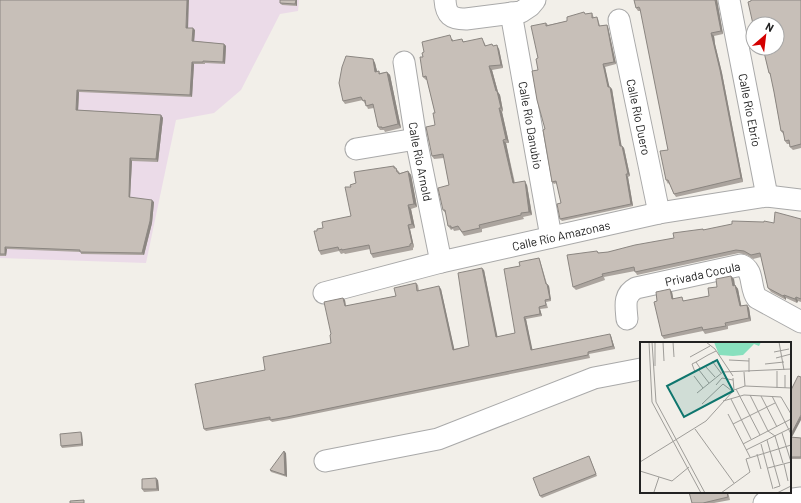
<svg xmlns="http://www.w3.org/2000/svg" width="801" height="503" font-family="Barlow,sans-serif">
	<rect width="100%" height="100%" fill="#f2efe9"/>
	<path fill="#ebdbe8" d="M0,0H299L298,11L280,14L241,90L214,113L176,120L146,263L0,258Z"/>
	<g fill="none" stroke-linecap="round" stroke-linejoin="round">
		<defs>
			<g id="minor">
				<path d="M445,0C446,15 451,19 466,19L521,12L530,6L535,0"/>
				<path id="s1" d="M729,0L767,196"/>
				<path id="s2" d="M511,13L551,237"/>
				<path id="s3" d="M619,20L659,213"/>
				<path id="s4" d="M404,62L416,139L441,262"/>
				<path d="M356,149L416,139"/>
				<path id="s5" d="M324,293L441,262L659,213L767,196L801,200"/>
				<path id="s6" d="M627,319C626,306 623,295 636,288L741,265C755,270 749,288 757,298L801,322"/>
				<path d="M325,461L438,439L594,378L641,369"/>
				<path d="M764,503L801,498"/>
			</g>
		</defs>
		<use href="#minor" stroke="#a9a9a9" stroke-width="23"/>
		<use href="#minor" stroke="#fff" stroke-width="21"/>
	</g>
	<path fill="#aba49e" d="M0,0L188,28L195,30L194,41L224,44L226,46L225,64L205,63V64H194L192,97L79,92L78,110L161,115L163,118L158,162L132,161L130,197L154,202L152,223L144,255L81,254V252L7,249L6,256H0Z
		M297,0V6L282,5L280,3Z
		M634,0H717L723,34L714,36L715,44L722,73L743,182L676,197L674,194L669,183L668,184L666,180L668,150L641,11H638L636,8Z
		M801,0V148L793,150L790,147V144H787L785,141L784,135L781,131L774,92L771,76L769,73L763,48L751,1Z
		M592,13L594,18L598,19L600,26L607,25L608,27L616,64L605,67L609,87L612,89L621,146H622L624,148L630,176L628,177L633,206L562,221L560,219L561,203L557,183L554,184L552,182L538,70V58L546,23L548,25L567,21L586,14Z
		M453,39V41L484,42L486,46H493L499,49L503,68L492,70L498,92L500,95L503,111L502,112L509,143H506L515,183L527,185L532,215L523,217L524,219L482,229V232L464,236L460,230L454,231L453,229L451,230L448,226L446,214L443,210L449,185L444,158L434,159L432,156L435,125V113L427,80H426L423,77V57L424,52Z
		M373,59L375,63L377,71H379L380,73L387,72L390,75L401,128L385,132L384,130H380L378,127L374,108L368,109L366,104H365L363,100L345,104L343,101Z
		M394,166L400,173L408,171L411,175L417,207L411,209L415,228L410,229L414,247L413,248V250L373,258L371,254L370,249L345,254L344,253L341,254L339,251L321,255L319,251L317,231L351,216V187L356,183Z
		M801,219V302L798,301L797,303L786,298V300L771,292L768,288L761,257L753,259L747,255L739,253L637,275L635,271L604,277L605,280L576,290L573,287L597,251L599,253L608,252L674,238L703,229L704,230L774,223Z
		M539,258L540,260L547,284L549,286L551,301L546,302L548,308L540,309L542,316L526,319L532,350L611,336L615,349L589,354L590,358L289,419L272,422L270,420L206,431L204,429L265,370L331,343V334L343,298L345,300L346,306L396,296L416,283L418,285L419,291L441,289L454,349L469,346L484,270L497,337L515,333L520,266Z
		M731,276L734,279L735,285L738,289L741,306L747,305L749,308L751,321L728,326V329L705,334L703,331L664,339L662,336L657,301L672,292L673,298L685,301L709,296L717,287Z
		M790,392L792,437L801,438V459H790Z
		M82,434L83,446L62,448L61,446Z
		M286,453L287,477L271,472L270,470Z
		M590,458L597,476L542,498L540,496Z
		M158,480L159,491L144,492L142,489Z
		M689,492H728L730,500L714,503H692Z"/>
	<path fill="#8b8681" d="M187,0H189L188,30L186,28Z
		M296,0H297V6L295,4Z
		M715,0H717L723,34L721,31Z
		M607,25L608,27L616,64L614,62Z
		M193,28L195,30L194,43L192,41Z
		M711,33L714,36L715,44L722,73L743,182L741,178L713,41Z
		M224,44L226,46L225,64L223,62Z
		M497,45L499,49L503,68L501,65Z
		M373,59L375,63L378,75L375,72Z
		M192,62L194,64L192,97L190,95Z
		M603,64L605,67L610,89L608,87Z
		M489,66L492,70L498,92L500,95L503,111L501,108Z
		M387,72L390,75L401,128L398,124Z
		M610,87L612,89L622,148L620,146Z
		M77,90L79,92L78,112L76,110Z
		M499,108L502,112L509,143L506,139Z
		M161,115L163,118L158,162L156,159Z
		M503,140L506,143L515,187L513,183Z
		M622,146L624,148L630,176L628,174Z
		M130,158L132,161L130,199L129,197Z
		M408,171L411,175L417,207L414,204Z
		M626,174L628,177L633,206L631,204Z
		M525,181L527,185L532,215L529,212Z
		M152,200L154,202L152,223L144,255L142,253Z
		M408,205L411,209L415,228L412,224Z
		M408,225L410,229L414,247L412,243Z
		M5,247L7,249L6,256L5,254Z
		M482,268L484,270L498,339L496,337Z
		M731,276L734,279L735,289L733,286Z
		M547,284L549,286L551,301L550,299Z
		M735,285L738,289L742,309L740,306Z
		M439,286L441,289L455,352L453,350Z
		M670,289L672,292L674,302L672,299Z
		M784,295L786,298V300L783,296Z
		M796,297L798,301L797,303L795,299Z
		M343,298L345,300L346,309L345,306Z
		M747,305L749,308L751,321L749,318Z
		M539,307L540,309L542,316L540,314Z
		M524,317L526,319L533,352L531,350Z
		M610,334L611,336L615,349L613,346Z
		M801,415V420L791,439L790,436Z
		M81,432L82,434L83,446L82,444Z
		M284,451L286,453L287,477L285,475Z
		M156,478L158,480L159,491L157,489Z"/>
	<path fill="#c7bfb8" stroke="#8b8681" d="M0,0H187L186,28H193L192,41L224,44L223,62L203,61V62H192L190,95L77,90L76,110L161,115L156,159L130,158L129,197L152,200L150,221L142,253L80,252V250L5,247V254H0Z
		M280,0H296L295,4L280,3Z
		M634,0H715L721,31L711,33L713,41L720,70L741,178L674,194L668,180H666L660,151L668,150L640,9L639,7L636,8Z
		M751,0H801V144L790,147L789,140L785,141L783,131H781L774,92L770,73H769L763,48H777V24H753L748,2L751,1Z
		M584,12L585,14L592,13V18L597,17L599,26L607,25L614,62L603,64L608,87H610L620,146H622L628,174H626L631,204L560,219L557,204L561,203L556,181L552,182L543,130L545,129L537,100L532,71L538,70L536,59L538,58L531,26L546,23V26L567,21V17Z
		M450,35L452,41L462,39L463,42L482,38L485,46L492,44L493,46L497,45L501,65L489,66L496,91H497L501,108H499L506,139L503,140L513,183L525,181L529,212L521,213V215L479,225L480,228L462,232L458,226L451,228V226H448L445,210H443L438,188L449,185L443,154L432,156L426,127L435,125L433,113H435L426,76L423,77L420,57H423L422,53L424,52L422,42Z
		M346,56L373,59L375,72L379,71V74L387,72L398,124L382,128V127H378L373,104L366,106L365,100L363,101L361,97L343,101L339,83L342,67Z
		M394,166V168H396L397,172H398L399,174L408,171L414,204L408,205L412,224L408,225L412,243L410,244V246L371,254L369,245L342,250V249L339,250L338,247L319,251L314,231H317V229L323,228L322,222L351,216L345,187H351L350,185L356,183L354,172Z
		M775,212L801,219V299L796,297L795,299L784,295L783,296L768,288L760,253L751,255L744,251L736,250L635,272L634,267L602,274L603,276L573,287L567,255L597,251L598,253L608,252L635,245L674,238L673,233L703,229V230L732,224V221L764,222V221L774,223Z
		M539,258L546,284H547L550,299L545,300L546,305L539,307L540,314L524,317L531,350L610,334L613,346L588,352V355L287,417L270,420V417L204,429L195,384L265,370L263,357L331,343L330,335L331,334L324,302L343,298L345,306L396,296L394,288L416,283L417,291L439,286L453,350L469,346L458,273L482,268L496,337L515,333L504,269L520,266L519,262Z
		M731,276L733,286L735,285L740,306L747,305L749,318L725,323L726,326L703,330L702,327L662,336L654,302L657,301L656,292L670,289L672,299L682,297L683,301L709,296L708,288L717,287L716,279Z
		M798,376L801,377V415L790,436V392Z
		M81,432L82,444L61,446L60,434Z
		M790,437L801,438V457H790Z
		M284,451L285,475L270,470Z
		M589,456L596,474L540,496L533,478Z
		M156,478L157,489H142V479Z
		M689,492H727L728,497L703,503H692Z
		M84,500V503H70V501Z"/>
	<g text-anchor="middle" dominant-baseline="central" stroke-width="4" stroke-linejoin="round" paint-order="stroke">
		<g font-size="12" fill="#222" stroke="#fff">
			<text stroke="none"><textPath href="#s1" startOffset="112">Calle Río Ebrio</textPath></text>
			<text stroke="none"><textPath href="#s3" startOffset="99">Calle Río Duero</textPath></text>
			<text stroke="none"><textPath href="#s2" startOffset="114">Calle Río Danubio</textPath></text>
			<text stroke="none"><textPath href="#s4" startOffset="101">Calle Río Arnold</textPath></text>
			<text stroke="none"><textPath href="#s5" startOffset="244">Calle Río Amazonas</textPath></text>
			<text stroke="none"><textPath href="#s6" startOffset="103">Privada Cocula</textPath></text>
		</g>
	</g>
	<g transform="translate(640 342)">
		<rect width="151" height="151" fill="#f2efe9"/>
		<path d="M74,0H121L119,4L114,2L103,13L93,14L79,13Z" fill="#88e0be"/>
		<path fill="none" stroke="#9f9d99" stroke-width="1" d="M9,0L12,60L61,151M12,0L16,60L65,151M15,0V24M23,0L24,19M33,0L34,15M66,0L75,7L93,34M139,0L144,28M134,10L149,7M50,15L70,4M109,16V30M136,16L151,12M89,18L109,19M72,19L81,31M56,20L60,26L55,30L52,22L56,20L68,13L76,9M125,22L144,20M66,25L75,35M59,28L69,41M104,30L105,44M54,34L63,46M93,36L94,48M76,43L82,36L93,38M137,46V29M145,46V33M96,47L120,93M57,51L83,30L151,27M110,53L128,89L135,94L143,121M121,54L137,85M132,54L151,92M91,57L111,97M83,59L104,53L141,55L151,72M62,62L83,42L92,49M88,72L110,115M93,82L135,61M55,87L94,141M142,91L151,120M127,98L140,144L134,146M103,102L151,77M121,102L133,147M106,108L151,86M117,112L121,127M0,120L66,79L94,48L105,44L151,46M144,122L148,139M128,126L151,120M0,129L32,139L49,125M14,150L19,135M81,151L110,130L106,117L151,103M137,151L151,144"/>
		<path fill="#0f766e" fill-opacity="0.15" stroke="#0f766e" stroke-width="2" d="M77,18L93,49L44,75L27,44Z"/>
		<rect width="151" height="151" fill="none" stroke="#222" stroke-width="2"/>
	</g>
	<g transform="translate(765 36) rotate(28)"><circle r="19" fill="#ffffff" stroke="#a7a7a7"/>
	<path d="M0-3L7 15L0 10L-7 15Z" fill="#d40000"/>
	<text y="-6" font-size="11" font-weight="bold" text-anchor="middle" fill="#222222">N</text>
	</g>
</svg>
